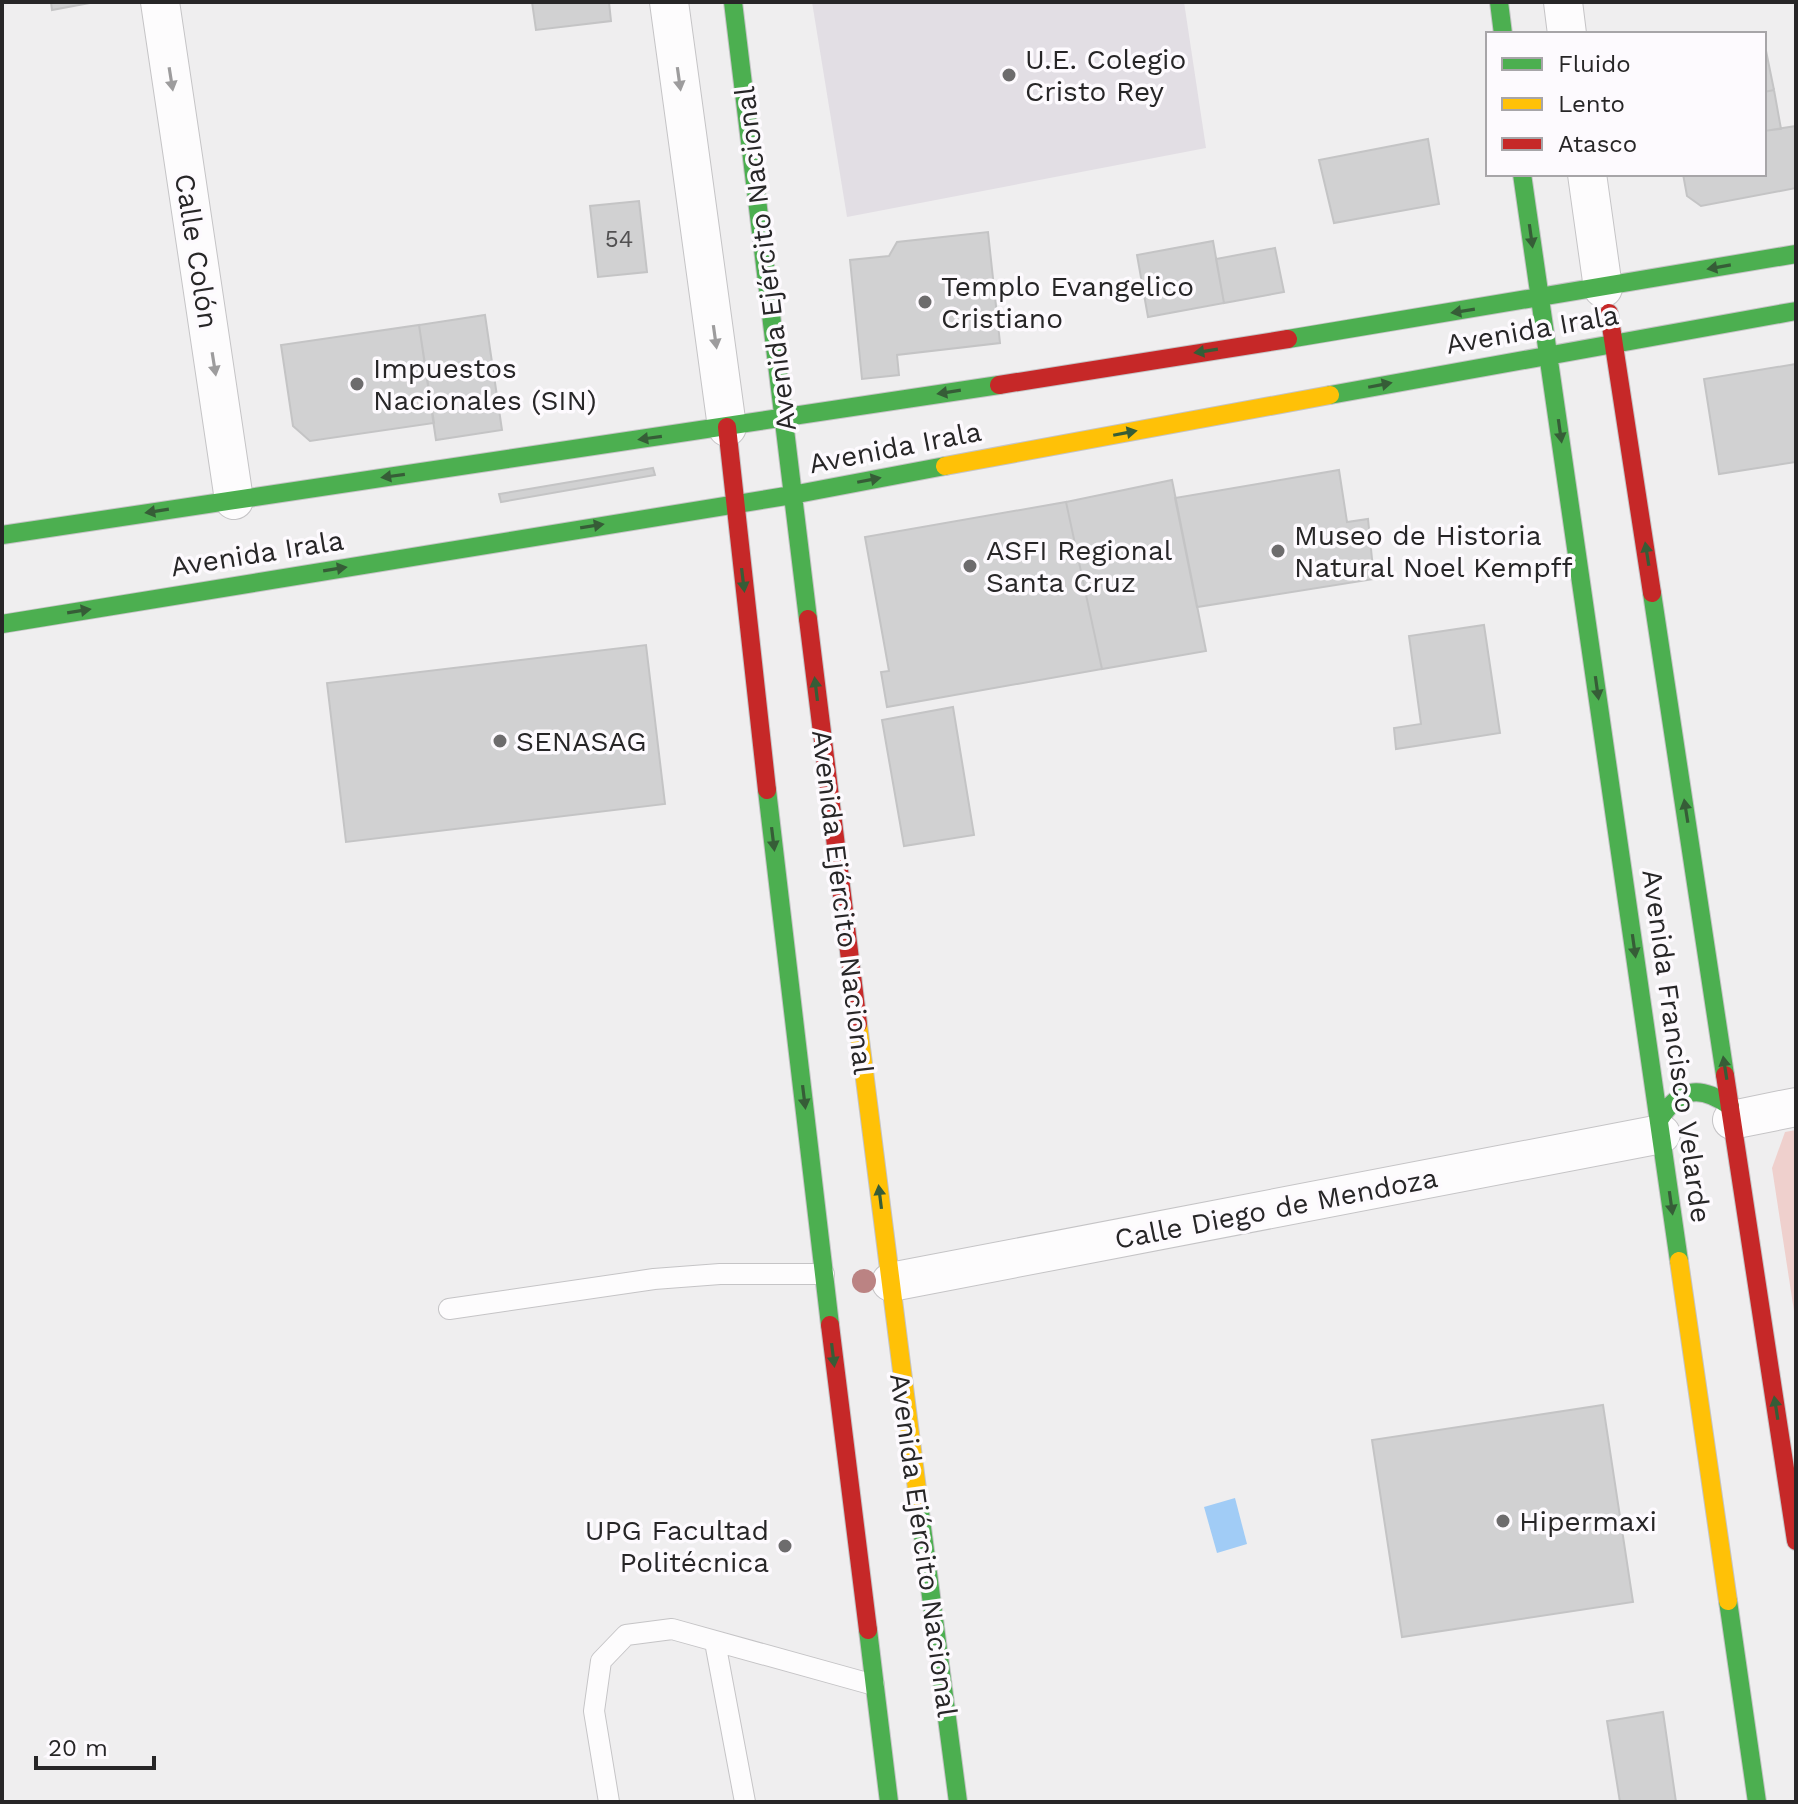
<svg xmlns="http://www.w3.org/2000/svg" width="1798" height="1804" font-family="'Work Sans',sans-serif">
<style>
.built{fill:#e2dee4}
.green{fill:#efd0cd}
.water{fill:#a1ccf6}
.building{fill:#d1d1d2;stroke:#c4c4c5;stroke-width:2}
.lines{fill:none;stroke-linecap:round;stroke-linejoin:round}
.lane-casing{stroke:#c5c4c6;stroke-width:22}
.street-casing{stroke:#c5c4c6;stroke-width:40}
.fast-casing{stroke:#c5c4c6;stroke-width:20}
.slow-casing{stroke:#c5c4c6;stroke-width:20}
.jam-casing{stroke:#c5c4c6;stroke-width:20}
.lane{stroke:#fdfcfd;stroke-width:20}
.street{stroke:#fdfcfd;stroke-width:38}
.fast{stroke:#4caf50;stroke-width:18}
.slow{stroke:#ffc107;stroke-width:18}
.jam{stroke:#c62828;stroke-width:18}
.tree{fill:#bb8383}
.oneway{fill:#9d9c9d}
.oneway2{fill:#365d37}
.poi-dot{fill:#6d6c6d;stroke:#fdfafe;stroke-width:3}
.labels{text-anchor:middle;stroke-width:7;stroke-linejoin:round;paint-order:stroke}
.number-label{font-size:24px;fill:#525152}
.poi-label{font-size:28px;fill:#272627;stroke:#fdfafe;text-anchor:start}
.street-label{font-size:28px;fill:#272627;stroke:#fdfafe}
</style>
<rect width="100%" height="100%" fill="#efeeef"/>
<path class="built" d="M812,2h372l22,146 -359,69z"/>
<path class="green" d="M1796,1130v194l-24,-156 13,-36z"/>
<path class="water" d="M1235,1498l12,46 -30,9 -13,-46z"/>
<path class="building" d="M51,2h44l-43,8z
M532,2h77l2,19 -75,9z
M1764,41l10,49 -10,2z
M1774,90l7,39 -17,2v-39z
M1796,126v62l-95,18 -14,-10 -4,-22h81v-43z
M1428,139l11,65 -105,19 -15,-63z
M639,201l8,71 -49,5 -8,-71z
M988,232l12,111 -103,12 2,20 -37,4 -12,-119 39,-4 8,-14z
M1213,241l11,62 -76,14 -11,-62z
M1275,248l9,44 -60,11 -8,-44z
M485,315l17,115 -66,10 -17,-115z
M419,325l15,98 -124,18 -17,-15 -12,-81z
M1796,364v98l-77,12 -15,-95z
M653,468l2,7 -154,27 -2,-8z
M1339,470l8,52 21,-3 6,60 -177,28 -22,-109z
M1172,480l34,171 -104,18 -36,-167z
M1066,502l36,167 -215,38 -6,-35 8,-1 -24,-134z
M1484,625l16,108 -104,16 -2,-21 27,-4 -12,-88z
M646,645l19,159 -319,38 -19,-159z
M953,707l21,128 -70,11 -22,-126z
M1603,1405l30,197 -231,35 -30,-197z
M1663,1712l13,90h-56l-13,-81z"/>
<g class="lines">
<defs>
<path id="lane" d="M449,1309l205,-30 66,-5h104
M715,1642l30,160
M609,1802l-15,-91 7,-50 25,-26 46,-6 202,56"/>
<path id="street" d="M160,2l74,498
M669,2l58,425
M1563,2l4,32
M1587,174l16,114
M1732,1120l64,-13
M891,1282l770,-148"/>
<path id="fast" d="M733,2l75,617
M1499,2l4,32
M1522,174l157,1087
M1288,339l508,-85
M1330,395l466,-84
M2,535l997,-150
M1652,593l73,482
M2,624l790,-129 153,-29
M767,790l63,535
M1659,1120c21,-32 40,-36 71,-14
M918,1497l40,305
M1728,1601l29,201
M868,1630l21,172"/>
<path id="slow" d="M945,466l385,-71
M858,1024l60,473
M1679,1261l49,340"/>
<path id="jam" d="M1609,313l43,280
M999,385l289,-46
M727,427l40,363
M808,619l50,405
M1725,1075l71,466
M830,1325l38,305"/>
</defs>
<use href="#lane" class="lane-casing"/>
<use href="#street" class="street-casing"/>
<use href="#fast" class="fast-casing"/>
<use href="#slow" class="slow-casing"/>
<use href="#jam" class="jam-casing"/>
<use href="#lane" class="lane"/>
<use href="#street" class="street"/>
<use href="#fast" class="fast"/>
<use href="#slow" class="slow"/>
<use href="#jam" class="jam"/>
</g>
<circle class="tree" cx="864" cy="1281" r="12"/>
<defs><path id="oneway-solid" d="M-6-.8H1V-3.2L6.5 0L1 3.2V.8H-6Z" transform="scale(2)"/></defs>
<g class="oneway">
<use href="#oneway-solid" transform="translate(171 79) rotate(81)"/>
<use href="#oneway-solid" transform="translate(679 79) rotate(82)"/>
<use href="#oneway-solid" transform="translate(715 337) rotate(82)"/>
<use href="#oneway-solid" transform="translate(214 364) rotate(81)"/>
</g>
<g class="oneway2">
<use href="#oneway-solid" transform="translate(1531 236) rotate(82)"/>
<use href="#oneway-solid" transform="translate(1719 267) rotate(170)"/>
<use href="#oneway-solid" transform="translate(1463 311) rotate(171)"/>
<use href="#oneway-solid" transform="translate(1206 351) rotate(171)"/>
<use href="#oneway-solid" transform="translate(1380 385) rotate(-11)"/>
<use href="#oneway-solid" transform="translate(949 392) rotate(171)"/>
<use href="#oneway-solid" transform="translate(1560 431) rotate(82)"/>
<use href="#oneway-solid" transform="translate(1125 433) rotate(-11)"/>
<use href="#oneway-solid" transform="translate(650 438) rotate(172)"/>
<use href="#oneway-solid" transform="translate(393 476) rotate(172)"/>
<use href="#oneway-solid" transform="translate(869 480) rotate(-11)"/>
<use href="#oneway-solid" transform="translate(157 511) rotate(171)"/>
<use href="#oneway-solid" transform="translate(592 526) rotate(-9)"/>
<use href="#oneway-solid" transform="translate(1647 554) rotate(-99)"/>
<use href="#oneway-solid" transform="translate(335 569) rotate(-9)"/>
<use href="#oneway-solid" transform="translate(743 580) rotate(83)"/>
<use href="#oneway-solid" transform="translate(79 611) rotate(-9)"/>
<use href="#oneway-solid" transform="translate(1597 688) rotate(82)"/>
<use href="#oneway-solid" transform="translate(816 689) rotate(-97)"/>
<use href="#oneway-solid" transform="translate(1686 811) rotate(-99)"/>
<use href="#oneway-solid" transform="translate(773 839) rotate(83)"/>
<use href="#oneway-solid" transform="translate(1634 946) rotate(82)"/>
<use href="#oneway-solid" transform="translate(1725 1068) rotate(-99)"/>
<use href="#oneway-solid" transform="translate(804 1097) rotate(83)"/>
<use href="#oneway-solid" transform="translate(880 1197) rotate(-97)"/>
<use href="#oneway-solid" transform="translate(1671 1203) rotate(82)"/>
<use href="#oneway-solid" transform="translate(833 1355) rotate(83)"/>
<use href="#oneway-solid" transform="translate(1776 1408) rotate(-99)"/>
</g>
<g class="poi-dot">
<circle cx="1009" cy="75" r="8"/>
<circle cx="925" cy="302" r="8"/>
<circle cx="357" cy="384" r="8"/>
<circle cx="1278" cy="551" r="8"/>
<circle cx="970" cy="566" r="8"/>
<circle cx="500" cy="741" r="8"/>
<circle cx="1503" cy="1521" r="8"/>
<circle cx="785" cy="1546" r="8"/>
</g>
<g class="labels">
<g class="number-label">
<text x="619" y="247">54</text>
</g>
<g class="poi-label">
<text x="1025" y="69">U.E. Colegio<tspan x="1025" dy="32">Cristo Rey</tspan></text>
<text x="941" y="296">Templo Evangelico<tspan x="941" dy="32">Cristiano</tspan></text>
<text x="373" y="378">Impuestos<tspan x="373" dy="32">Nacionales (SIN)</tspan></text>
<text x="1294" y="545">Museo de Historia<tspan x="1294" dy="32">Natural Noel Kempff</tspan></text>
<text x="986" y="560">ASFI Regional<tspan x="986" dy="32">Santa Cruz</tspan></text>
<text x="516" y="751">SENASAG</text>
<text x="1519" y="1531">Hipermaxi</text>
<text x="769" y="1540" text-anchor="end">UPG Facultad<tspan x="769" dy="32">Politécnica</tspan></text>
</g>
<g class="street-label">
<text transform="translate(197 251) rotate(81)" y="10">Calle Colón</text>
<text transform="translate(765 259) rotate(-97)" y="10">Avenida Ejército Nacional</text>
<text transform="translate(1532 329) rotate(-10)" y="10">Avenida Irala</text>
<text transform="translate(895 447) rotate(-11)" y="10">Avenida Irala</text>
<text transform="translate(257 553) rotate(-9)" y="10">Avenida Irala</text>
<text transform="translate(843 902) rotate(83)" y="10">Avenida Ejército Nacional</text>
<text transform="translate(1677 1046) rotate(82)" y="10">Avenida Francisco Velarde</text>
<text transform="translate(1276 1208) rotate(-11)" y="10">Calle Diego de Mendoza</text>
<text transform="translate(924 1545) rotate(82)" y="10">Avenida Ejército Nacional</text>
</g>
</g>
<rect width="1798" height="1804" fill="none" stroke="#272627" stroke-width="8"/>
<rect x="1486" y="32" width="280" height="144" fill="#fdfafe" stroke="#a7a5a8" stroke-width="2"/>
<rect x="1502" y="58" width="40" height="12" fill="#4caf50" stroke="#a7a5a8" stroke-width="2"/>
<text x="1558" y="72" font-size="24" fill="#272627">Fluido</text>
<rect x="1502" y="98" width="40" height="12" fill="#ffc107" stroke="#a7a5a8" stroke-width="2"/>
<text x="1558" y="112" font-size="24" fill="#272627">Lento</text>
<rect x="1502" y="138" width="40" height="12" fill="#c62828" stroke="#a7a5a8" stroke-width="2"/>
<text x="1558" y="152" font-size="24" fill="#272627">Atasco</text>
<path d="M36 1756v12h118v-12" fill="none" stroke="#272627" stroke-width="4"/>
<text x="48" y="1756" font-size="24" fill="#272627" stroke="#fdfafe" stroke-width="6" paint-order="stroke">20 m</text>
</svg>
